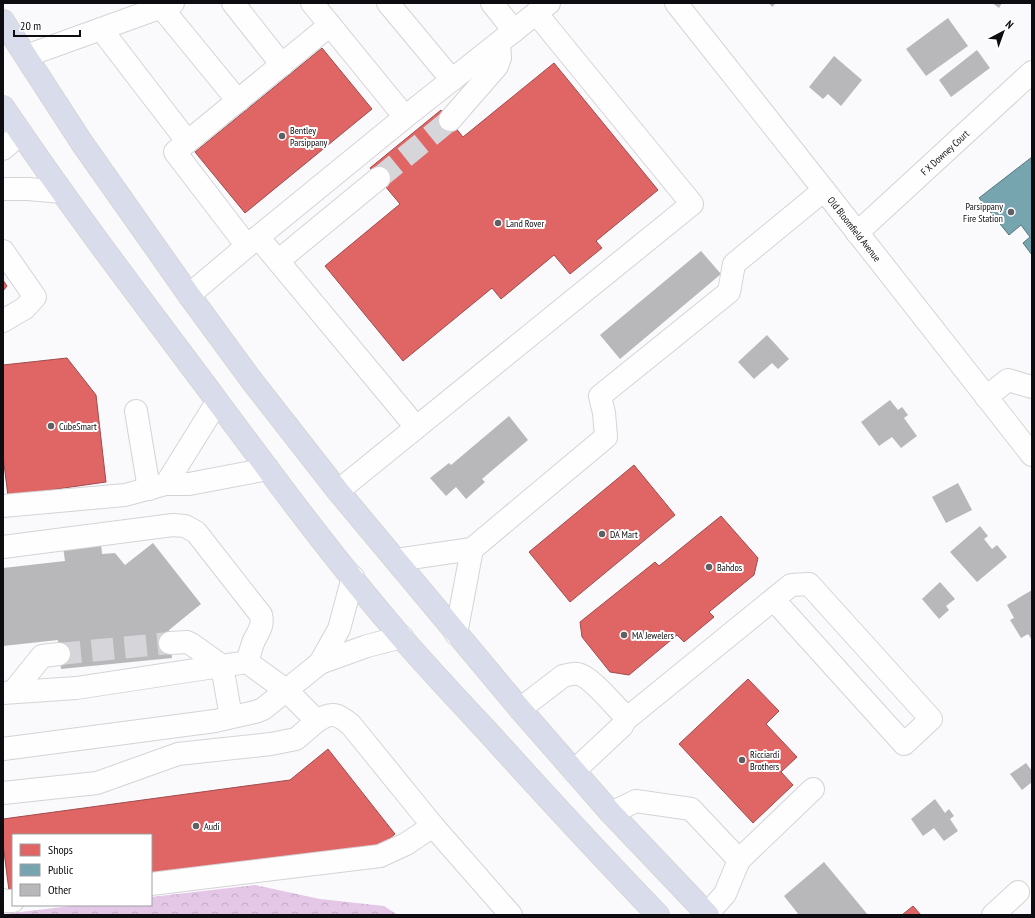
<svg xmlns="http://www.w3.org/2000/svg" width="1035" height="918" font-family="'PT Sans Narrow',sans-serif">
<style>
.forest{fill:url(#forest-crowns)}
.shops{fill:#e06666;stroke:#a04b4c}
.public{fill:#76a5af;stroke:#567780}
.building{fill:#b8b7ba}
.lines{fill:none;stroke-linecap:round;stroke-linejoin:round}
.minor-tunnel{stroke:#d6d6da;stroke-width:22;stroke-dasharray:22 11;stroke-linecap:butt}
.minor-casing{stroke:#d4d4d7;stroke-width:24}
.highway-casing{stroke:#d6d6d8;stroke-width:24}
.minor{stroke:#fefeff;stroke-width:22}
.highway{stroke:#d9dcea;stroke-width:22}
.poi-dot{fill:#5f5f64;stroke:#fff;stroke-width:1.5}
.labels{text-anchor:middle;stroke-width:4;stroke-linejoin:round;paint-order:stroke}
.poi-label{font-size:10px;fill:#0c0c11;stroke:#fff;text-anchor:start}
.street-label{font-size:10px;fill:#0c0c11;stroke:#fff}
</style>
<defs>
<pattern id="forest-crowns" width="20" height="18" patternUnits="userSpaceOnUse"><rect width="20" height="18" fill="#e4c7e7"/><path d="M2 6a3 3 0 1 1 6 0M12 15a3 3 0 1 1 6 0" fill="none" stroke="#c2aac5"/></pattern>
</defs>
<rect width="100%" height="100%" fill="#fafafd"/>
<path class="forest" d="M255,885l65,14 64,7 14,9h-395v-1l77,-9h71v-8z"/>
<path class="shops" d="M322,48l50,61 -127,104 -50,-61z
M554,63l104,127 -62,51 6,7 -32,26 -16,-19 -53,44 -9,-11 -89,73 -78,-95 75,-62 -30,-36 71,-58 22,27z
M3,280l4,6 -4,5z
M67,358l29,37 10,87 -98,14 -5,-40v-91z
M634,465l41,50 -105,87 -41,-50z
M721,516l37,42 -4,17 -45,37 5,5 -30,25 -7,-7 -48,40 -19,-3 -28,-35 -2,-15 75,-60 4,4z
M748,679l31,32 -13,13 31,33 -16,15 12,13 -40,38 -74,-79z
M328,749l67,85 -17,14 -227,27v-40h-138v56h-4l-6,-47v-25l287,-39z
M913,906l8,9h-19z"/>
<path class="public" d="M1032,157v98l-9,-12 7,-6 -9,-12 -12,10 -30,-37z"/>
<path class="building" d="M769,3h7l-4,4z
M992,3h10l-3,5z
M948,18l20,28 -42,30 -20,-27z
M977,50l13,18 -39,29 -12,-17z
M834,56l28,24 -21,26 -13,-12 -5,5 -14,-12z
M701,251l20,23 -101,85 -20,-24z
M767,335l22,24 -11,10 -6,-6 -18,16 -16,-17z
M890,400l8,10 4,-3 6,8 -4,3 13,18 -16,12 -9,-11 -13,9 -18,-24z
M509,416l19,24 -46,39 3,3 -19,17 -10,-12 -10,9 -16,-18 19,-15 2,2z
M958,483l14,27 -26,13 -14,-26z
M980,526l8,10 -4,3 8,10 5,-4 10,12 -30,25 -27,-30z
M101,543l1,11 13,-1 10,12 28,-22 48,61 -32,26 3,28 -111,11 -3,-29 -55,6v-78l62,-7 -2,-14z
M940,582l15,17 -9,7 3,4 -10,9 -17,-20z
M1032,590v50l-4,-6 -7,4 -11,-18 4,-2 -7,-13z
M1026,763l6,8v11l-10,8 -12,-16z
M935,799l10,14 4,-4 5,7 -4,3 8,12 -14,10 -10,-13 -11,8 -12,-17z
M824,862l44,53h-69l-15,-19z"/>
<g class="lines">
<path class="minor-tunnel" d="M379,178l71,-58
M59,654l111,-11"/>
<defs>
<g id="minor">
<path d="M233,3l49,62"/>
<path d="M312,3l93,114"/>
<path d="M388,3l64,77"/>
<path d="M492,3l22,28"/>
<path id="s1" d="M676,3l148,187 208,265"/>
<path d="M161,7l77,94"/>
<path d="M101,29l86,112"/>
<path d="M26,56l147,-53"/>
<path d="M450,120l47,-54 3,-8 -1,-15"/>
<path d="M3,149l18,-16"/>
<path d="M3,189h25l34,3"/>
<path id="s2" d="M857,233l175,-161"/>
<path d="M258,237l158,190"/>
<path d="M247,246l-72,-94 155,-127"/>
<path d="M3,251l32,46 -10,11 -22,13"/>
<path d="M278,261l101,-83"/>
<path d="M189,295l58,-49 158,-129 144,-114"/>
<path d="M986,397l22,-17 24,7"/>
<path d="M217,402l-51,82h23l79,-15"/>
<path d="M136,411l13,78"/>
<path d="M338,491l354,-287 -156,-191"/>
<path d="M3,506l122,-11 41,-11"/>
<path d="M3,547l170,-22 12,1 11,6 65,83c3,12 -4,18 -8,28 -2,6 -4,13 -6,19"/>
<path d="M396,560l76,-11 134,-112 -2,-24 -4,-17 129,-104 5,-28 90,-74"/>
<path d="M456,634l16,-85"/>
<path d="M170,643l17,-1 4,2 31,22 9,51"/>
<path d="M320,663l19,-34 14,-52"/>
<path d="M13,692l29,-36 17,-2"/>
<path d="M3,693l73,-5 171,-26 40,29 30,30c15,-10 21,-7 34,4l82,101 78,89"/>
<path d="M520,709l43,-33c5,-1 10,-3 15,-2 12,2 35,30 44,39l3,7 -3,6 -48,45"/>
<path d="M625,720l166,-135 18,-1 122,135 -27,25 -130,-144"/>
<path d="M3,749l212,-28 40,-9 8,-3 57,-46 47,-17 35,-9"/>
<path d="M3,793l94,-10 81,-29 93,-10 25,-5 21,-18"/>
<path d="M611,813l25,-12 55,8 48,51 -14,34 -18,20"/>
<path d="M739,860l74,-71"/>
<path d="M151,884l229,-28 26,-12 27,-18"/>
<path d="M3,900l2,1h8"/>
<path d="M993,915l25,-23"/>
</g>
<path id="highway" d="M3,21l79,122 107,152 63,86 86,110 182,218 91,104 97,102
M3,107c64,95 134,187 203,279 63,85 127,172 196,252 28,32 56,62 85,93 56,62 113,124 171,184"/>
</defs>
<use href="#minor" class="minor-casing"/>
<use href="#highway" class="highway-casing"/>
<use href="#minor" class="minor"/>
<use href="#highway" class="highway"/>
</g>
<g class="poi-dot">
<circle cx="282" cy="136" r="4"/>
<circle cx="1011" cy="212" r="4"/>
<circle cx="498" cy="223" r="4"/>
<circle cx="51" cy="426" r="4"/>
<circle cx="602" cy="534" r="4"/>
<circle cx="709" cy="567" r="4"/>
<circle cx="624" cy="635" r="4"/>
<circle cx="742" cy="760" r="4"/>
<circle cx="196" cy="826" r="4"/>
</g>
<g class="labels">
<g class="poi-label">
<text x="290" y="134">Bentley<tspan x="290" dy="12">Parsippany</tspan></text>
<text x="1003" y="210" text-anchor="end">Parsippany<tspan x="1003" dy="12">Fire Station</tspan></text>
<text x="506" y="227">Land Rover</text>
<text x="59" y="430">CubeSmart</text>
<text x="610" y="538">DA Mart</text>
<text x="717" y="571">Bahdos</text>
<text x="632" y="639">MA Jewelers</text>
<text x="750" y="758">Ricciardi<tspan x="750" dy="12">Brothers</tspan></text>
<text x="204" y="830">Audi</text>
</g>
<g class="street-label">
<text dy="4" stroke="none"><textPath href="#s2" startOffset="119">F X Downey Court</textPath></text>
<text dy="4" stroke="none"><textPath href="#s1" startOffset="288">Old Bloomfield Avenue</textPath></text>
</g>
</g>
<rect width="1035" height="918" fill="none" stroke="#0c0c11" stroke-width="8"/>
<rect x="12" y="834" width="140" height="72" fill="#ffffff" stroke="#9e9ea0"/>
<rect x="20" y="844" width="20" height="12" fill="#e06666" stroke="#9e9ea0"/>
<text x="48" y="854" font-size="12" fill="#0c0c11">Shops</text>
<rect x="20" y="864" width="20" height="12" fill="#76a5af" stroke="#9e9ea0"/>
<text x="48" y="874" font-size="12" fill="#0c0c11">Public</text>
<rect x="20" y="884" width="20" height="12" fill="#b8b7ba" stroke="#9e9ea0"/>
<text x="48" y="894" font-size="12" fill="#0c0c11">Other</text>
<g transform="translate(1003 32) rotate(41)" stroke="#ffffff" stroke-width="3" paint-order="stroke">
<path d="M0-3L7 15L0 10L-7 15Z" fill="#0c0c11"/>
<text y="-6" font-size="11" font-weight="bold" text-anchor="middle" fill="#0c0c11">N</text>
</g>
<path d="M14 30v6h66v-6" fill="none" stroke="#0c0c11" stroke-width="2"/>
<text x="20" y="30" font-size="12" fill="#0c0c11" stroke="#ffffff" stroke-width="3" paint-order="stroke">20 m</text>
</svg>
